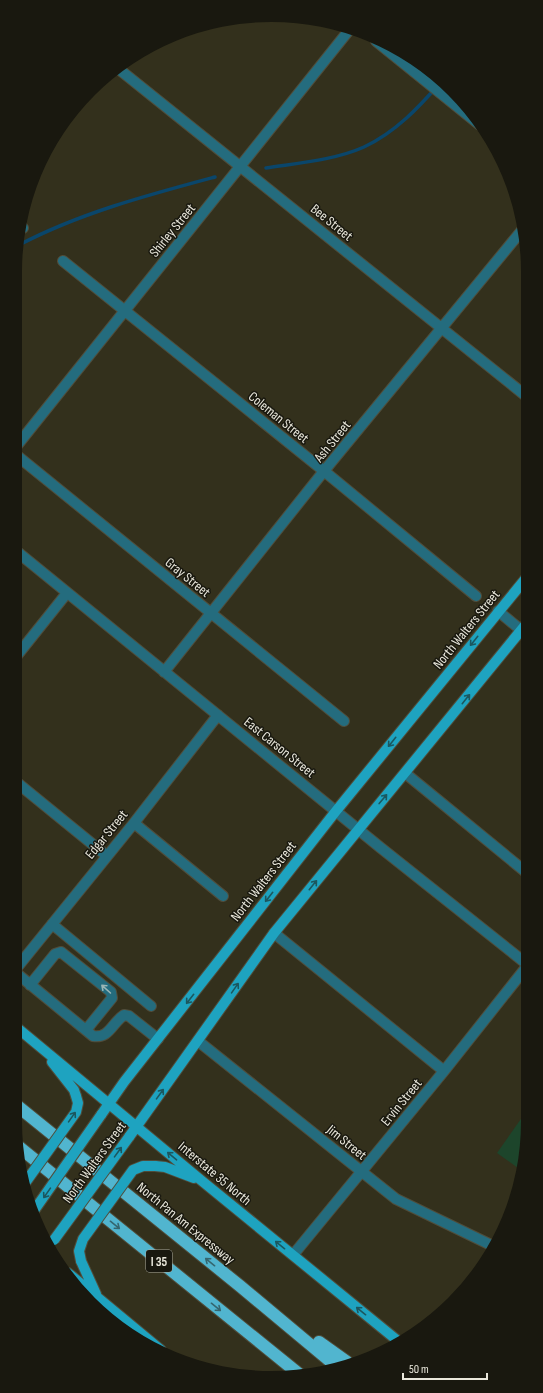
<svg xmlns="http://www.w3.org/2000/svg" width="543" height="1393" font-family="'Sofia Sans Condensed',sans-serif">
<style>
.green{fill:#1d452b}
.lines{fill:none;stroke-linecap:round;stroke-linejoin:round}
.stream{stroke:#0a466b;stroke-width:3.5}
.minor-casing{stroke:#504d3b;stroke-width:12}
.major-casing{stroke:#504d3b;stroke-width:12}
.highway-casing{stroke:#504d3b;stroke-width:14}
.minor{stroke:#246c7e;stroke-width:10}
.major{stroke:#1ea3c0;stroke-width:10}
.highway{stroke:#51b5cf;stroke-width:12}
.major-bridge-casing{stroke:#504d3b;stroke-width:12;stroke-linecap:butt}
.major-bridge{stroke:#1ea3c0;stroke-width:10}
.oneway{stroke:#1b575f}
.oneway2{stroke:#9ab6b6}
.oneway3{stroke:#35666f}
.labels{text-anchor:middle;stroke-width:3;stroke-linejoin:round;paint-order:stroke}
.shield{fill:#19180f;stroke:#aba99e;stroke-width:1}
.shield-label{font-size:13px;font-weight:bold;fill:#e9e7db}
.street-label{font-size:14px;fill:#e9e7db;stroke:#19180f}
</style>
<rect width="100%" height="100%" fill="#33301c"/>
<path class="green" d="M523,1116l5,4v2l-5,40 -5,6 -21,-15z"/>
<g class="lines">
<path class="stream" d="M266,168c32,-5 69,-8 98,-21 32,-15 55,-40 77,-65
M19,245c61,-32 129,-50 196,-68"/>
<defs>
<path id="minor" d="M376,41l104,84
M120,70l406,326
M21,226l2,2
M63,261l261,210 152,125
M15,448l335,-419
M15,454l329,267
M15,550l366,298 147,117
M498,611l29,24
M15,658l52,-65
M164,672l160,-201 199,-242
M405,773l122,100
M15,781l92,75
M134,823l89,73
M52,924l99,82
M274,933l170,138
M15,970l119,-147 84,-108
M15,972l78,64c16,3 19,-13 31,-21l5,1 29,23
M30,985l25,-31 6,-2 50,40 1,6 -26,32
M198,1041l198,158 95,46
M293,1255l151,-184 84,-106"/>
<path id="major" d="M15,1026l187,155 196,160
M52,1062l22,28 2,6
M101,1115l23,-33 212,-271 191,-234
M129,1137l145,-204 253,-310
M155,1166l10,1 29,11
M81,1261l15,33
M68,1273l93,77"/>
<path id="highway" d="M15,1104l225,182 97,81
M19,1147l280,227
M319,1342l28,20"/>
</defs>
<use href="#minor" class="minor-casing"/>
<use href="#major" class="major-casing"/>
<use href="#highway" class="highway-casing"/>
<use href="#minor" class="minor"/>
<use href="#major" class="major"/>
<use href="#highway" class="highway"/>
<defs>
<path id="major-bridge" d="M25,1183l51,-71 2,-9 -2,-7
M33,1212l68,-97
M54,1240l75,-103
M81,1261l-2,-10 4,-12 50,-69 10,-4h12"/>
</defs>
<use href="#major-bridge" class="major-bridge-casing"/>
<use href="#major-bridge" class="major-bridge"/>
</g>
<defs><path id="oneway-shaft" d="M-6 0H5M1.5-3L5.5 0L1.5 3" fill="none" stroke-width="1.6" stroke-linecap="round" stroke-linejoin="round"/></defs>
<g class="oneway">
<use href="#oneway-shaft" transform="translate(474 641) rotate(129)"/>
<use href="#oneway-shaft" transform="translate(466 699) rotate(-51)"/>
<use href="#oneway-shaft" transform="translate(392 742) rotate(129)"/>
<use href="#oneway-shaft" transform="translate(383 799) rotate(-50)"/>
<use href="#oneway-shaft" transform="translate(313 885) rotate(-51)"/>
<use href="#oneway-shaft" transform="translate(269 897) rotate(128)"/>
<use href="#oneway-shaft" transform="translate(235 988) rotate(-55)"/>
<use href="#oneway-shaft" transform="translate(190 999) rotate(128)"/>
<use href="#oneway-shaft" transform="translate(160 1094) rotate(-54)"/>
<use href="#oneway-shaft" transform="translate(72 1117) rotate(-55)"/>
<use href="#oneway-shaft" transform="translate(118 1152) rotate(-54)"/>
<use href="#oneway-shaft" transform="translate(172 1156) rotate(-140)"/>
<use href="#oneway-shaft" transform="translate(47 1193) rotate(125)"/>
<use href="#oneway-shaft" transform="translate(280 1245) rotate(-141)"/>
<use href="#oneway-shaft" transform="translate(361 1311) rotate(-141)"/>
</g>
<use class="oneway2" href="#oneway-shaft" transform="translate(106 989) rotate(-138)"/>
<g class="oneway3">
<use href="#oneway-shaft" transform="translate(115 1225) rotate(39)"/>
<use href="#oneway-shaft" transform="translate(210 1262) rotate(-141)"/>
<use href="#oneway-shaft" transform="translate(216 1307) rotate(39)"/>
</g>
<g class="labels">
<rect class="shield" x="146" y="1250" width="26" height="22" rx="3"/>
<g class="shield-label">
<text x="159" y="1266">I 35</text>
</g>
<g class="street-label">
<text transform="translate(332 222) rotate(39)" y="5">Bee Street</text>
<text transform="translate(172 230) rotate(-51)" y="5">Shirley Street</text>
<text transform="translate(279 417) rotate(39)" y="5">Coleman Street</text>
<text transform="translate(332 441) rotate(-51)" y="5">Ash Street</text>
<text transform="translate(188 577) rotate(39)" y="5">Gray Street</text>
<text transform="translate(466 629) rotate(-51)" y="5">North Walters Street</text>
<text transform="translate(280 747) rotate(39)" y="5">East Carson Street</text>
<text transform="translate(106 834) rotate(-51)" y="5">Edgar Street</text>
<text transform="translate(263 881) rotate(-52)" y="5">North Walters Street</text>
<text transform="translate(401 1102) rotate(-51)" y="5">Ervin Street</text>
<text transform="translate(347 1142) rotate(39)" y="5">Jim Street</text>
<text transform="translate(94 1162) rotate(-54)" y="5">North Walters Street</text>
<text transform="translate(215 1173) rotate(40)" y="5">Interstate 35 North</text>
<text transform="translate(186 1223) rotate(39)" y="5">North Pan Am Expressway</text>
</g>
</g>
<path d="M0 0H543V1393H0ZM271 22H272A249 249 0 0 1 521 271V1122A249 249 0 0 1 272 1371H271A249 249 0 0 1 22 1122V271A249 249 0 0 1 271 22Z" fill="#19180f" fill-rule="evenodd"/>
<path d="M403 1373v6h84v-6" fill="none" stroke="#e9e7db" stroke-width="2"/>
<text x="409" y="1373" font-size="12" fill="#e9e7db" stroke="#19180f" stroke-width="3" paint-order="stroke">50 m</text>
</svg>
